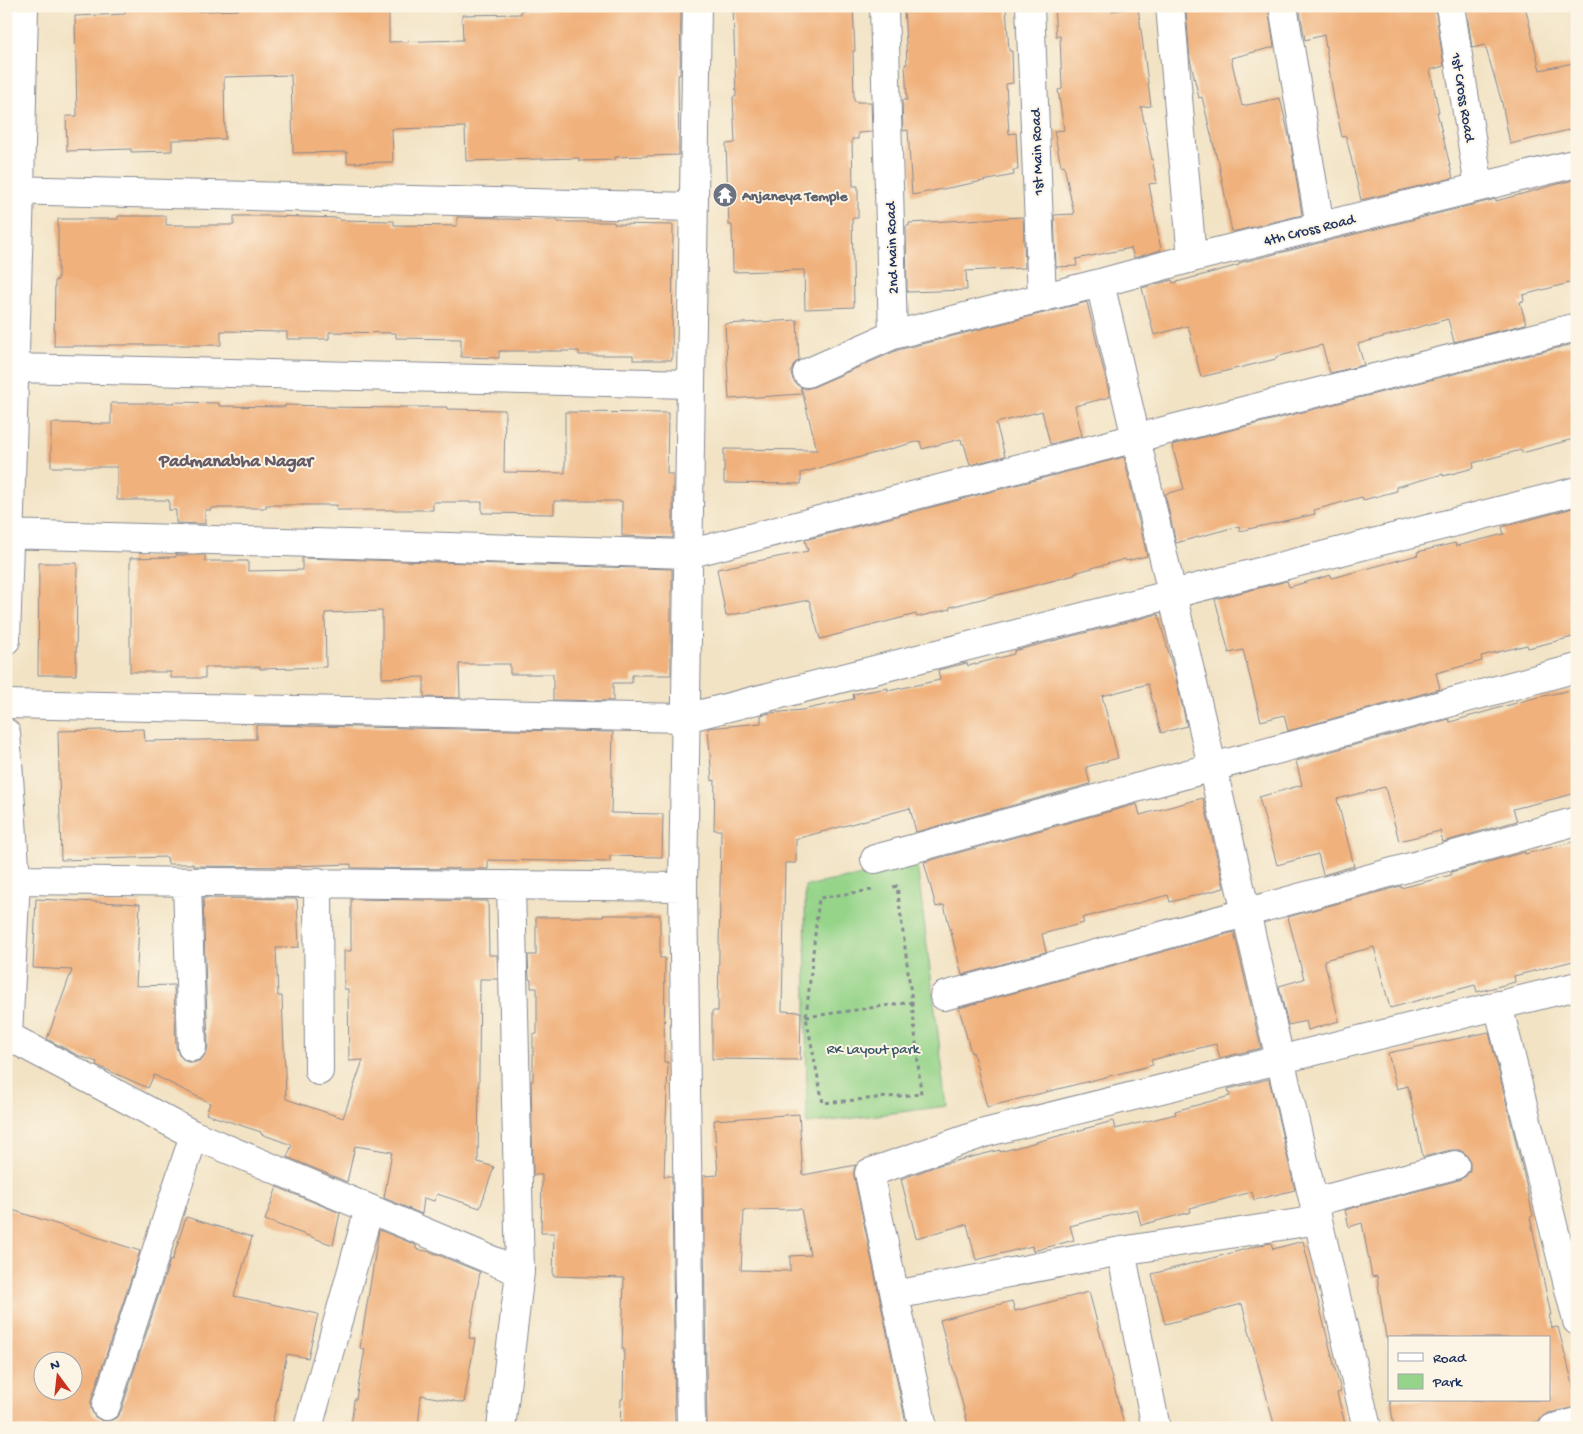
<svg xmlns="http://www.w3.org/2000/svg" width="1583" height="1434" font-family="'Gochi Hand',sans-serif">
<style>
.green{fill:#96d48a;stroke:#588274}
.building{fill:#f0b17c;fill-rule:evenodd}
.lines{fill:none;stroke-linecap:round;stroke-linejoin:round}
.street-casing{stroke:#868992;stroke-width:30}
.path{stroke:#868992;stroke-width:3;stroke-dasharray:4 4;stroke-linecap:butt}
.street{stroke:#fff;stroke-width:28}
.labels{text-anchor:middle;stroke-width:4;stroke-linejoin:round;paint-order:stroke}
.street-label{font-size:15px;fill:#1b2f5e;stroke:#fcf5e5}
.worship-label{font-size:15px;font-weight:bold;fill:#5b616d;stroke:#fcf5e5;text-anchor:start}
.park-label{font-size:15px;fill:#3a5869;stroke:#fcf5e5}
.quarter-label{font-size:18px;font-weight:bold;fill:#665c68;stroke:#fcf5e5}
</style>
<rect width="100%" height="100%" fill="#fcf5e5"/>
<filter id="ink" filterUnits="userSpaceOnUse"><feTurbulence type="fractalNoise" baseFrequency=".02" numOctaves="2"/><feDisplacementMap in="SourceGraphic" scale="10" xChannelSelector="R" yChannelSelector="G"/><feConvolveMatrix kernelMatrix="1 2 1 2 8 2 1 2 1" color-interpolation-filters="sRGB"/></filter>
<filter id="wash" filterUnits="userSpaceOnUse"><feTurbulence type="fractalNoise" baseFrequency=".0096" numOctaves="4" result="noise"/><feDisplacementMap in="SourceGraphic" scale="20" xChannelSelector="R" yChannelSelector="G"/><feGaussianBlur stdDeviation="1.12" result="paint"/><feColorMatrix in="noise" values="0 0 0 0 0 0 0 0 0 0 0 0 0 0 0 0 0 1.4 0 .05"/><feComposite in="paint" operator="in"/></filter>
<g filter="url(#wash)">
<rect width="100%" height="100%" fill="#f2e3c5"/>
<path class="green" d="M917,865l30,241 -140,18 -2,-238z"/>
<g id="blocks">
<path class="building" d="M125,6h50v6l63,-2v-4h44v4l107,-2v34l74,-2 -1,-25 59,-1v-4l160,-4 -1,69h-2l1,80 -64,2v3l-36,1v-3l-113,3 -1,-34 -73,2 1,33 -46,1v-11l-54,1 -2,-78 -67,2 1,62 -53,1v11l-41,1v-3l-64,2 -1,-35h11l-2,-100 50,-2z
M733,6h120l2,45h-2l1,50h3v1h14l1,30 -14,1v6h-6l1,47h5v32h-6l2,89 -49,2 -1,-39 -71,2 -1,-47h-3l-3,-81 9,-1 -2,-46h3z
M904,6h102l3,45h3l1,32 -7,1 3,50 7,-1 2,37h-5l1,5 -102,20 -4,-65 -5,1 -1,-31h5l-2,-36h2z
M1054,6h57v5l27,-4 13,99 -10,1 16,76 -8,1 12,66 -27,8 -3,-10 -55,11 1,7 -21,1 -2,-52 20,-1 -10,-49 -3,1 -7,-35 10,-1 -6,-40 4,-1 -2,-53h-4z
M1212,6h56l6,41 -43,11 11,48 38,-8 11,47 11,70 -70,17 -14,-73h-1l-15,-62 -3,1 -9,-39 -4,-47z
M1299,6h136l9,60 -14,4 9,42h-2l16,66 -92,22 -15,-64 -4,1 -8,-37 -10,-65 -19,5z
M1466,6h59l15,64 37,-8v66l-67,16 -8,-41 -17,-58 -13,3z
M1577,179v102l-54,14 1,6 -4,1 6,22 -72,18 -6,-23 -90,25 6,21 -34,8 -8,-28 -46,12v2l-75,18 -13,-51 -34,9 -12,-47 30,-8 1,3 66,-18v-2l257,-64v2z
M118,216h48v9h68v-9h37l68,2v2l55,1v4l63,1v-9l42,1v1l59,1v2h56v2l59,1 -1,135h-39v-5h-54v-4h-80v7l-38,-1v-18l-65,-1v-5l-67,-1v7h-42v-7l-66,-1v14h-113v1h-54l1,-66h3v-61h60z
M1023,217l2,51 -59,3 1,19 -60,2 -1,-66h3v-3z
M1087,302l23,95 -35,9 7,30 -32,8 -8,-33 -46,12 9,33 -35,9 -6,-21h-2l-1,-5 -39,10 -2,-8 -119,32v11l-77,-1v-34l93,1 -16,-63 5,2 7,-2 85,-37z
M797,320l2,40 -5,4 -3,8 2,8 4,5 4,2v7l-72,5 -4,-75z
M1577,343v95l-55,15 -1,-3 -48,13 1,5 -31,8v-2l-47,13 1,4 -34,9 -1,-3 -48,13 1,4 -75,17 -1,-5 -63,17 -11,-49 19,-5 -12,-44z
M174,402l45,1v3l66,1v-2l41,1v1l73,1v-1h48v2l58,1 -1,62 61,1v-61l103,1 -1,61h6v64l-51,-2v-35h-68v13l-72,-1v-11h-49v8h-97l1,-5h-71v3h-55v2h-6v14l-29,-1v-13h-7v-10h-52v-33h-66v-44l60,1v-21h63z
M1124,457l23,99 -21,5 -1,-2 -51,14 1,2 -125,32v2l-33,8 -1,-3 -96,25 -11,-39 -83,16 -9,-47 91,-18 -3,-11z
M1577,507v129l-49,12 -1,-3 -46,11 1,5 -46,12 4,16 -152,42 -4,-16 -23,6 -18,-71 -14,3 -14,-54 72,-18 2,6 42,-12 1,3 86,-23 -1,-3 38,-9 1,3 48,-12 -2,-7z
M176,555h29v6h43v10l54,-1v-12l370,11v22h-1v84h-39v8h-19v18l-60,-1v-26h-43v-10h-51l1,34 -36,-1v-20l-42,1v-67l-57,2 1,54 -66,2v-2h-55v11h-34v-6h-41v-114l46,-1z
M39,563h38l-1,112h-38z
M1158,614l18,65 11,47 -26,7 -13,-49 -46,12 16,62 -32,9 4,17 -174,48 -6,-24 -114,31v24h-11l-3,148 19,1 -1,48 -88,-1v-48h6l3,-181h-7l1,-50 -3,1 -4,-53 53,-5v-8l10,-2 31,-3 52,-11 -1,-5 35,-6v3l52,-11 -2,-10 29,-7 1,3 46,-12v-3z
M1571,690l6,24v79l-64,16 4,12 -74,21 -3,-11 -41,10 -14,-54 -48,12 17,67 -31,9 -5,-21 -41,11 -18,-68 43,-12 -6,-24 153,-42 1,3 80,-23z
M256,725l357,7 -2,81 52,1 -1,43 -52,-1v6l-122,-2v9l-137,-1v-4l-56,2v1l-102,-1v-2h-25l-1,-7 -106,3 -3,-129 86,-2 1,12 111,-2z
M1203,798l21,90 -54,14 -2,-7 -86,23 2,5 -42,11 4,18 -84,23 -18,-70 -8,2 -12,-45 213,-58 3,11z
M1577,841v119l-63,16 1,6 -38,10 -2,-7 -85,23 -16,-61 -50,13 15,61 -31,9 -2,-9 -18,4 -9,-39 25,-7 -16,-62 113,-31v2l50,-13v-3l74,-20v2z
M203,898l94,1 2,48 -23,1 2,48h4l4,103 57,19 20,-58 -14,1 -1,-72h-4v-38h7v-52l137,2 1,54h8l1,24h-18l-2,183 16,5 -14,41 -43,-14 -3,7 -10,-3 -2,16 -38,-16 8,-46 -37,-6 -8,36 -60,-25 5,-12 -31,-11v-2l-55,-18 4,-11 -56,-28 -6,13 -52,-23 1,-3 -20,-7 -30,-16 25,-69 -39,-2 3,-69 104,5 -4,82 38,-1 2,62 3,8 6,6 8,2 8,-3 5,-6 2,-7z
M603,915h57v43h5l-1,104h4l-4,114h8l3,252h-55l1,-29h2l1,-50h-2l2,-71 -71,-2 1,-43h-13l1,-58h-9l-2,-94h2v-47h4v-46h-6v-8l-2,-1 -1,-24h8v-38h67z
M1234,932l27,116 -41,10 -4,-14 -65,16 2,5 -166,42 -14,-55 -2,1 -12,-45z
M1489,1032l35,143 9,41 -3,1 21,98h-2l3,13 6,-1 19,73v7l-28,6 -6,3 -4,5 -31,7h-114l-4,-28h159v-62h-163l-9,-62 -5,1 -10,-54 -13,4 -4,-17 114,-30 7,-4 4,-6v-8l-4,-8 -6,-4h-9l-28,7 -15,-71 -11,3 -9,-36z
M1269,1079l26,111 -41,10 -2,-8 -62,16 1,4 -50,13 -4,-16 -67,17 4,14 -41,11 -1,-5 -56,14 -9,-36 -51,14 -15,-59 38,-14 61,-15v2l113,-31 2,8 61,-15 -1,-3 55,-15 -2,-7z
M799,1114l4,61 53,-10 -2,4v7l53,252h-200l-4,-252 15,-1 -4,-55zM801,1209l9,46 -20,1v15l-49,-1 3,-60z
M277,1187l63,26 -7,32 -68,-25z
M6,1208l134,43 -49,150v8l3,7 8,5h8l6,-3 5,-7 49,-151 2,1 14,-44 66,20 -18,59 84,18 -10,44 -21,-4 -16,74h-265zM42,1362h30v30h-30z
M379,1230l37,15v4l15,3 49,20 -11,66 6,1 -11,64 -43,-8 -3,33h-67l3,-29h2l9,-50 -5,-1z
M1303,1241l38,151 -4,1 9,35h-71l-33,-124 -77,20 -13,-50 113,-30 6,-1 2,6z
M1089,1292l36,136h-156l-29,-108 72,-19 3,10z"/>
</g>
</g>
<g filter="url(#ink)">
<use href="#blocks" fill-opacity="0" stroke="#868992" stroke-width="1"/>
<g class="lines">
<defs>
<path id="street" d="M884,6l9,329 207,-52 92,-25 385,-95
M1030,6l12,292
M1170,6l22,252
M1283,6l37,220
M1450,6l29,181
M6,190l687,17
M1100,283l180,776 87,369
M15,368l676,16
M807,373l86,-38
M6,534l682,20 448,-116 441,-111
M6,640l14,-450 4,-184
M6,704l680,14 891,-227
M6,733l10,147 -8,155 -2,7
M875,859l702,-191
M16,880l667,7
M187,882l5,165
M318,882l1,189
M944,996l633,-175
M1498,1005l79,316
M6,1035l188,100 326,137
M1314,1202l141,-37
M1121,1251l35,177
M895,1295l226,-44 197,-31
M106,1406l88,-271
M308,1428l61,-219
M501,1428l19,-156 -9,-387
M691,1428l-8,-541 14,-881
M923,1428l-54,-255 115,-40 593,-147
M1553,1428l24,-6"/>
</defs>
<use href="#street" class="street-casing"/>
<path class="path" d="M872,890l-53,8 -13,119 17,86 98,-9 -9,-92 3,-1
M806,1017l106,-15 -15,-116 -4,1"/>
<use href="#street" class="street"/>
</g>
</g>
<defs>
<symbol id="temple-disc" viewBox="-11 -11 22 22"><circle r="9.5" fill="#6b7280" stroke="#fcf5e5"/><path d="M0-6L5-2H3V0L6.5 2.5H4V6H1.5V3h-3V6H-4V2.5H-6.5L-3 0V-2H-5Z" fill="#fff"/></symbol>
</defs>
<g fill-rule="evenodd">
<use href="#temple-disc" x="711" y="181" width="28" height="28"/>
</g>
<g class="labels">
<g class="street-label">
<text transform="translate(1464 97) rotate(81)" y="5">1st Cross Road</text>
<text transform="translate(1036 152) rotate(-92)" y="5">1st Main Road</text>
<text transform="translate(1309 229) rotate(-14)" y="5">4th Cross Road</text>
<text transform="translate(891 248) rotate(-92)" y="5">2nd Main Road</text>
</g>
<g class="worship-label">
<text x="742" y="200">Anjaneya Temple</text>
</g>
<g class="park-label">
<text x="873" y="1053">RK Layout park</text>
</g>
<g class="quarter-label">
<text x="236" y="466">Padmanabha Nagar</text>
</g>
</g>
<rect width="1583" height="1434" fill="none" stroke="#fcf5e5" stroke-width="25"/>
<rect x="1388" y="1336" width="162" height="65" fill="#fcf5e5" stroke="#a2a6af"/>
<rect x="1398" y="1353" width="25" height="8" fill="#ffffff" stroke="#a2a6af"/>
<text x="1433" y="1362" font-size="15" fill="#1b2f5e">Road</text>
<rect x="1398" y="1374" width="25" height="15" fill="#96d48a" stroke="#a2a6af"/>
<text x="1433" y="1386" font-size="15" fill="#1b2f5e">Park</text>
<g transform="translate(58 1376) rotate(345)"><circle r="24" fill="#fcf5e5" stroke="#a2a6af"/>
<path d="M0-4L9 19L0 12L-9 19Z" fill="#c8321e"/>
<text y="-8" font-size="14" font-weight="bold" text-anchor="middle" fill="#1b2f5e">N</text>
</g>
</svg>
